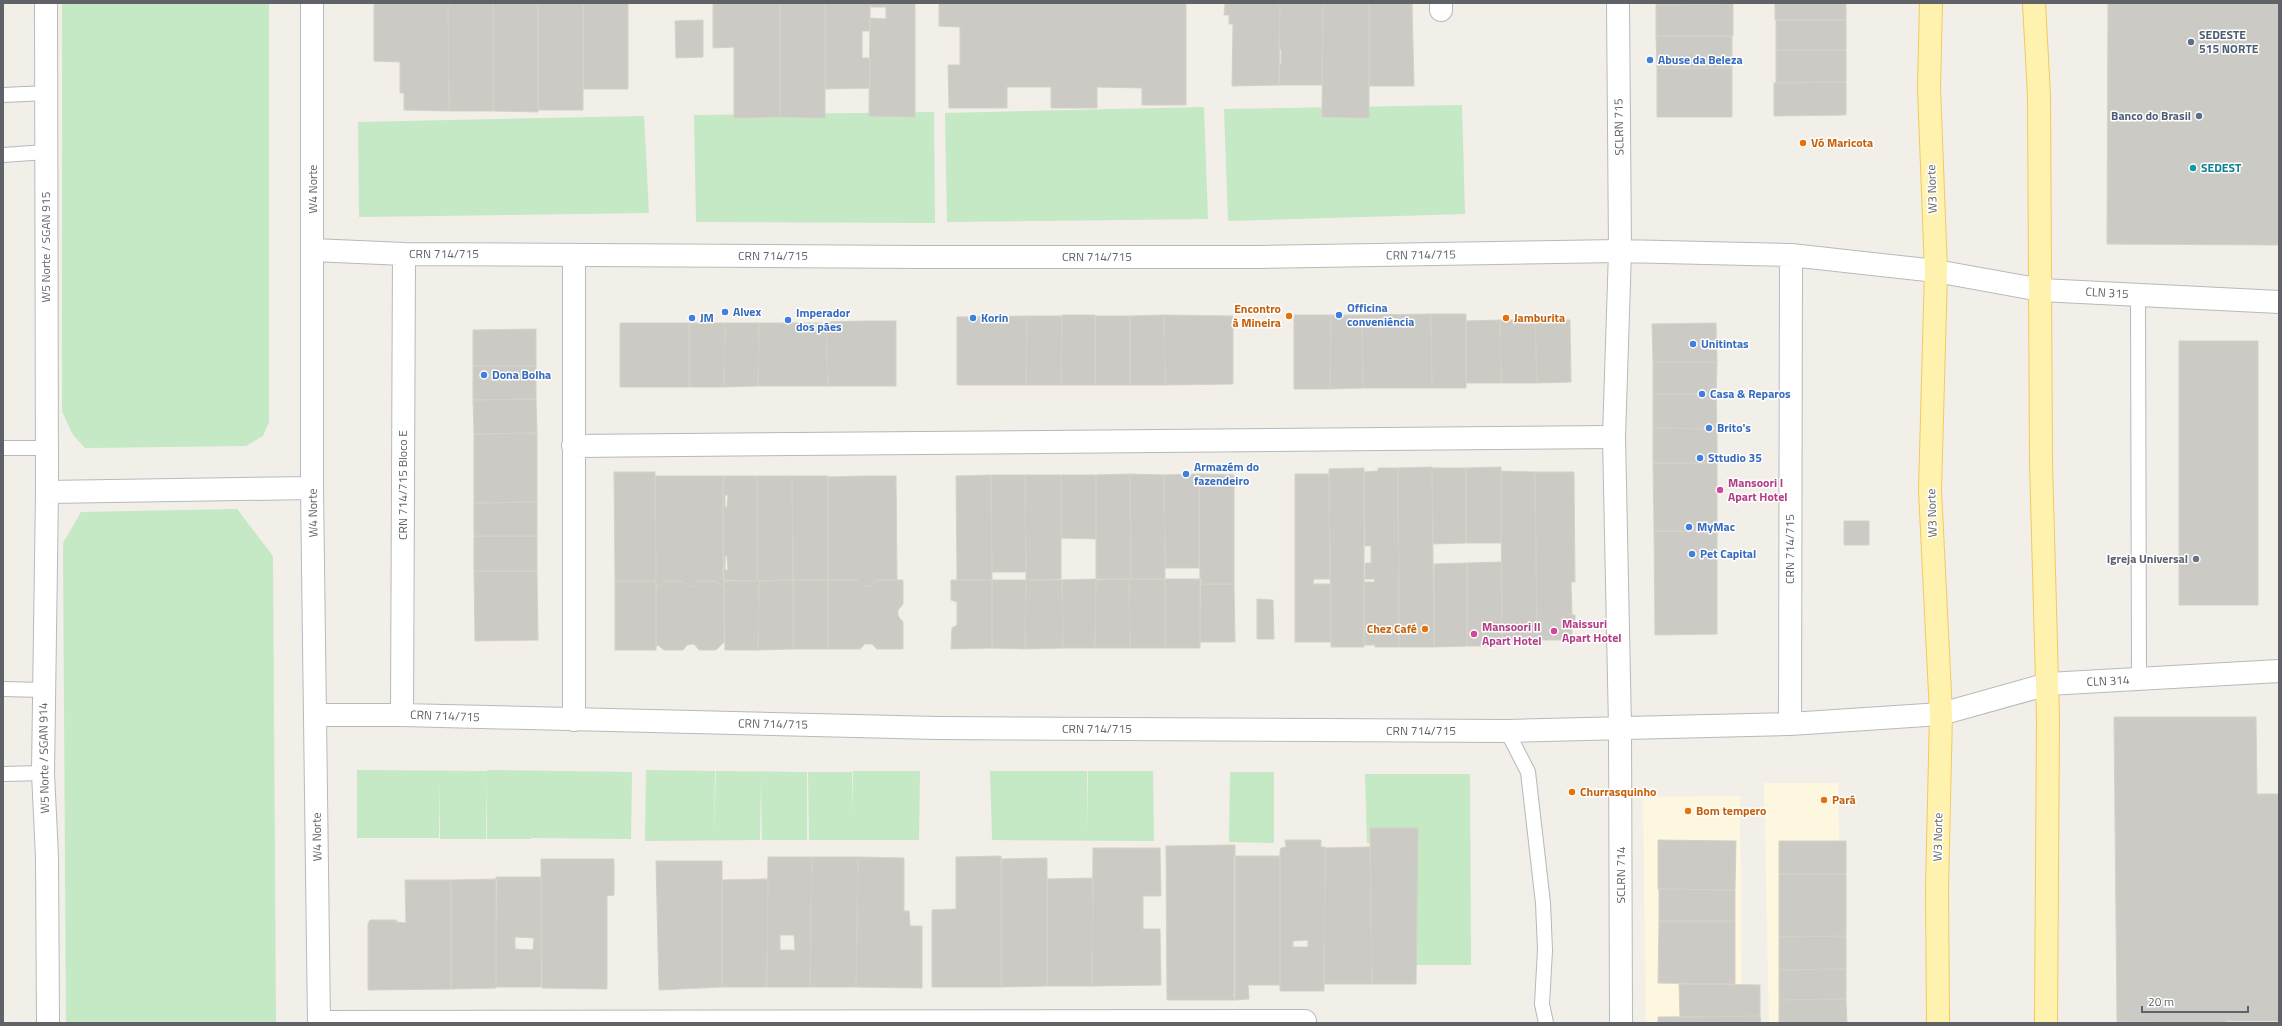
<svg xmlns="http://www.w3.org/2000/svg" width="2282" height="1026" font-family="'Titillium Web',sans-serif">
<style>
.commercial{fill:#fef7e0}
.green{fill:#c5e8c5}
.building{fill:#cccac5;stroke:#d6d1c6;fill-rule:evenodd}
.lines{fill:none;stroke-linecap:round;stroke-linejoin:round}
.lane-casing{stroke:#b5b8bc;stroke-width:16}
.street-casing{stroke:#b5b8bc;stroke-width:24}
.secondary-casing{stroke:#b6babf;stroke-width:24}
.primary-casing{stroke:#f2c960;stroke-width:24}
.lane{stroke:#fff;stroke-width:14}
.street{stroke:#fff;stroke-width:22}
.secondary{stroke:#fff;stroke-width:22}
.primary{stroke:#fff2af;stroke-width:22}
.service-dot{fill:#5c6f8a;stroke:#fff;stroke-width:1.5}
.shop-dot{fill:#3f7fe0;stroke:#fff;stroke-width:1.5}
.food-dot{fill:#e8710a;stroke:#fff;stroke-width:1.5}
.culture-dot{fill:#0f9aa8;stroke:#fff;stroke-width:1.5}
.hotel-dot{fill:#d1479c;stroke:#fff;stroke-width:1.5}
.worship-dot{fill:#6b7280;stroke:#fff;stroke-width:1.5}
.labels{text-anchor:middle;stroke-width:3;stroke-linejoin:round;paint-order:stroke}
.service-label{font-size:12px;font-weight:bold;fill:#4e5e75;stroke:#fff;text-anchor:start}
.shop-label{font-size:12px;font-weight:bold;fill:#366cbe;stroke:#fff;text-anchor:start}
.street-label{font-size:12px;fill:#5f6368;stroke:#fff}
.food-label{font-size:12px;font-weight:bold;fill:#c56008;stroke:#fff;text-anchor:start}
.culture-label{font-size:12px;font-weight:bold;fill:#0d838f;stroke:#fff;text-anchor:start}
.hotel-label{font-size:12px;font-weight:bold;fill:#b23c85;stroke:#fff;text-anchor:start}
.worship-label{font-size:12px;font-weight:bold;fill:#5b616d;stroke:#fff;text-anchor:end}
</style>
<rect width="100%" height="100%" fill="#f1efe8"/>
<path class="commercial" d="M1764,783h74l5,240h-74z
M1740,796l2,227h-96l-3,-226z"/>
<path class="green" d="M62,3h207v419l-6,14 -17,10 -161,2 -12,-13 -11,-24z
M1462,105l3,109 -237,7 -4,-112z
M1204,107l4,112 -261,3 -2,-109z
M934,112l1,111 -239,-1 -2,-107z
M644,116l5,97 -290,4 -1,-95z
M237,509l36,47 3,467h-210l-3,-480 18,-31z
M357,770l130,1 -1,68h-46v-62l-1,61h-82z
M487,770l145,2 -1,67 -100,-1v-44v45h-44z
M646,770l69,1 -1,63 2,-63 91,1v68h-45l-1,-63 -1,63 -115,1z
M853,771h67l-1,69h-110l-1,-68h44l1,45z
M990,771h97v63l1,-63h65l1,70 -162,-1z
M1230,772h44v71l-45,-1z
M1365,774h105l1,191h-61l-1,-121 -42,-1z"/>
<path class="building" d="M374,3h74l1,108 -45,-1v-17h-4v-31l-26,-1z
M448,3h45v108h-44z
M493,3h45v109l-45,-1z
M538,3h45v107h-45z
M583,3h45v86h-45z
M713,3h67v114l-46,1v-71l-21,1z
M780,3h45v115l-45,-1z
M825,3h45v28h-8v27h8v30l-45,1z
M870,3h45v114l-46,-1 1,-98 16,1v-12h-16z
M939,3h247v102h-44v-17l-45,-1v21h-46v-21h-44v21h-58l-1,-43h12v-38l-21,-1z
M1228,3h52l-1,82 -47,1 1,-62h-4v-9h-5l1,-11z
M1280,3h43l-1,82h-43v-21h2v-15l-2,1z
M1323,3h46v115l-47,-1z
M1369,3h43l2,83h-45z
M1656,3h77v1l-77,1z
M1775,3h71v17h-71z
M2108,3h171v242l-172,-1z
M1733,4v32h-77v-31z
M703,20v37l-27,1 -1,-37z
M1776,20h70v30h-70z
M1656,36h76v32h-75z
M1776,50h70v32l-70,1z
M1657,68h75v49h-75z
M1846,82v33l-72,1v-33z
M1431,314h35v74h-34z
M1431,314l1,74h-69l-1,-73z
M1095,315v70h-34l1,-70z
M1164,315l1,70h-35v-69z
M1164,315l69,1v68l-68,1z
M1294,315h37l-1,74h-36z
M1331,315h31l1,73 -33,1z
M1027,316l-1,69h-69v-68z
M1027,316h35l-1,69h-35z
M1095,316h35v69h-35z
M1500,320h35l2,63h-36z
M1500,320l1,63h-35v-62z
M1535,320h35l1,62 -34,1z
M865,321h31v65h-68l-2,-64z
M620,323h69v64h-69z
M689,323h36l-1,64h-35z
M725,323h34l-1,63 -34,1z
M759,323h67l2,63h-70z
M1716,323l1,39h-64l-1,-38z
M536,329v37h-63v-36z
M2179,341h79v264h-79z
M1653,362h64l-1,32h-63z
M473,366h63v33l-63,1z
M1653,394h63l1,35 -64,-1z
M536,399l1,34 -63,1 -1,-34z
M1653,428l64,1v34h-64z
M537,433v69l-63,1v-69z
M1653,463h64v68h-63z
M1432,467l2,180h-35l-1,-179z
M1501,467v76h-35v-75z
M1364,468v179h-33l-2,-178z
M1378,468h20l1,179h-24v-2h-11v-63h11l-1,-3h-9v-16h6v-17h-6l-1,-74 14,-1z
M1432,468h34v75l-33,1z
M1501,471l34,1 2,168 -35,1z
M614,472h41l1,109h-41z
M1535,472h39l1,110h-4l1,33h3v9l-3,1v15h-35z
M1130,474l34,1 1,104h-34z
M1130,474l1,105 -35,1v-105z
M1199,474v94h-34l-1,-93z
M1199,474l35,1v109h-34z
M1295,474h34l1,105h-16l-1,5h18v58h-36z
M991,475l1,105h-35l-1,-104z
M991,475h34l1,97h-34z
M1025,475h36v104l-35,1z
M1061,475h35v64l-35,-1z
M655,476h68l1,111 -9,-6h-17l-5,6 -5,-1 -6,-5h-18l-4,5h-4z
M723,476h34v105h-34zM725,495h3l-1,12h-2zM725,556h2l1,14h-3z
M757,476h35l1,104 -36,1z
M792,476h36v104h-35z
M864,476h32l1,104h-20l-5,6h-8l-6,-6h-30v-103z
M537,502v34h-63v-33z
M1844,521h25v24h-25z
M1654,531h63v103l-62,1z
M474,536h63v35h-63z
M1501,562l1,84h-35v-83z
M1467,563v83l-33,1v-83z
M474,571h63l1,69 -63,1z
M1096,579h33l1,69h-35z
M1096,579l-1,69h-32l-1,-68z
M1129,579h36v69h-35z
M1165,579h36l-1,69h-35z
M724,580l35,1 -1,69h-33z
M793,580v69l-35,1 1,-69z
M793,580h35v69h-35z
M828,580h30l6,6h8l5,-6h26v24l-5,6v6l5,6v27h-26l-5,-5h-7l-5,5h-32z
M951,580h41v68l-41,1 1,-21 5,-3v-23l-6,-2z
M992,580h34l-1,69 -33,-1z
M1026,580h36l1,68 -38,1z
M615,581h41v69h-41z
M664,581h18l6,5 5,1 5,-6h17l9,6v55l-8,8h-17l-5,-6 -7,1 -4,5h-19l-6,-5 -2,2v-61h4z
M1200,584h34l1,58h-35z
M1257,599l16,1 1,39h-17z
M2114,717h142l1,77h22v227h-53v2l-109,-1z
M1370,828h48l-2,156h-44z
M1285,840h36v7h4l-1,144h-44v-139l1,-4 5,-1zM1308,940v7h-15v-6z
M1658,840l78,1 -1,49 -77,-1z
M1779,841h67v33h-67z
M1235,845v155h-68l-1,-154z
M1370,847l2,137h-48l1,-136z
M1093,848h67l1,48h-18v33h17l1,56 -69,1z
M1001,856v131h-69v-77l24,-1v-52z
M1234,856h46v129h-32l1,14 -14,1 -1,-3z
M768,857h44l-2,130h-43zM780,935h14l1,15h-15z
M812,857h46l-2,130h-46z
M858,857l46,1v53h5l1,15h12v62l-66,-1z
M1047,858v128l-46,1v-128z
M541,859h73v36l-7,1v93l-65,-1z
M656,861h66v126l-63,3z
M1779,874h67v62l-67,1z
M496,877h45v110h-45zM515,937l19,1 -1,12 -18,-1z
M1093,878l-1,108h-45v-107z
M497,879l-1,109 -45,1v-109z
M768,879l-1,108h-45v-107z
M405,880h46v109l-83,1v-66l2,-4h27l-1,2 10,1z
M1659,889l76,1v31h-76z
M1659,921h76v63l-77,-1z
M1846,936v33l-67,1v-33z
M1846,969v30l-67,1v-30z
M1679,984l81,1v31l-80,1z
M1846,999l1,24h-68v-23z
M1658,1017l102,-1 1,7h-103z"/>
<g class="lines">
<defs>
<path id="lane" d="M3,95l44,-2
M3,155l43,-3
M2138,295l1,384
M3,448h44
M3,689l40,1
M1507,731l21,41 15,131 2,47 -3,54 4,19
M3,774l40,-1"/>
<path id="street" d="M1441,3v7
M574,255v465
M573,446l1041,-9
M319,1022l986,-1"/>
<path id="secondary" d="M46,3l1,489 -4,281 4,84 1,166
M312,3v485l7,535
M1618,3l2,248 -6,186 6,290 1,296
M313,250l91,4 516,3h342l358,-6 171,4 145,16 105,19 238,12
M47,492l265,-4
M316,715h86l535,13 570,3 283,-7 151,-10 107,-30 231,-13
M402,715l2,-461
M1790,724l1,-469"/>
<path id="primary" d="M1931,3l-2,85 7,183 -6,219 11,224 -4,173 1,136
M2034,3l5,93 2,366 7,256 -2,305"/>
</defs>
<use href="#lane" class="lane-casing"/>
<use href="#street" class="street-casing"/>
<use href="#secondary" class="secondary-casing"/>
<use href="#primary" class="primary-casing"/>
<use href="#lane" class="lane"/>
<use href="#street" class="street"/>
<use href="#secondary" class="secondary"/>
<use href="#primary" class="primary"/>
</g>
<g class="service-dot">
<circle cx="2191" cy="42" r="4"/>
<circle cx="2199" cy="116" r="4"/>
</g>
<g class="shop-dot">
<circle cx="1650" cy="60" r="4"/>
<circle cx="725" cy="312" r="4"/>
<circle cx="1339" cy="315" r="4"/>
<circle cx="692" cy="318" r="4"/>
<circle cx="973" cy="318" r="4"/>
<circle cx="788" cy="320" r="4"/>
<circle cx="1693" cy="344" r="4"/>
<circle cx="484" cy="375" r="4"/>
<circle cx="1702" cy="394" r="4"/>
<circle cx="1709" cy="428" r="4"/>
<circle cx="1700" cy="458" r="4"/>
<circle cx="1186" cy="474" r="4"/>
<circle cx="1689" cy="527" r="4"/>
<circle cx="1692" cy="554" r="4"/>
</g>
<g class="food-dot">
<circle cx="1803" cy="143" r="4"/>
<circle cx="1289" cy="316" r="4"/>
<circle cx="1506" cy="318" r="4"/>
<circle cx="1425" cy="629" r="4"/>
<circle cx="1572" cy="792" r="4"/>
<circle cx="1824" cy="800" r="4"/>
<circle cx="1688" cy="811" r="4"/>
</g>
<circle class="culture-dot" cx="2193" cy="168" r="4"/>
<g class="hotel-dot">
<circle cx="1720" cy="490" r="4"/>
<circle cx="1554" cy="631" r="4"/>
<circle cx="1474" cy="634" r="4"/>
</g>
<circle class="worship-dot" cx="2196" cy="559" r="4"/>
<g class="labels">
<g class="service-label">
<text x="2199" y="39">SEDESTE<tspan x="2199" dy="14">515 NORTE</tspan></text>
<text x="2191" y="120" text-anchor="end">Banco do Brasil</text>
</g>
<g class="shop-label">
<text x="1658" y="64">Abuse da Beleza</text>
<text x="1347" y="312">Officina<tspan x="1347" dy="14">conveniência</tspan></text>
<text x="733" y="316">Alvex</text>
<text x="796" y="317">Imperador<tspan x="796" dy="14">dos pães</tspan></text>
<text x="700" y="322">JM</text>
<text x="981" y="322">Korin</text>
<text x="1701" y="348">Unitintas</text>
<text x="492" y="379">Dona Bolha</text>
<text x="1710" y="398">Casa &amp; Reparos</text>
<text x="1717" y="432">Brito's</text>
<text x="1708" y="462">Sttudio 35</text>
<text x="1194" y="471">Armazém do<tspan x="1194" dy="14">fazendeiro</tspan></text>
<text x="1697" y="531">MyMac</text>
<text x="1700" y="558">Pet Capital</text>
</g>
<g class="street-label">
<text transform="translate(1619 127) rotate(-91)" y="4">SCLRN 715</text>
<text transform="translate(313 189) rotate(-90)" y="4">W4 Norte</text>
<text transform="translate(1932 189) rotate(-92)" y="4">W3 Norte</text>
<text transform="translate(46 247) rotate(-90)" y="4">W5 Norte / SGAN 915</text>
<text x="444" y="258">CRN 714/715</text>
<text transform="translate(1421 255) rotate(-1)" y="4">CRN 714/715</text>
<text x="773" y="260">CRN 714/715</text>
<text x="1097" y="261">CRN 714/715</text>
<text transform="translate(2107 293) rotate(3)" y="4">CLN 315</text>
<text transform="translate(403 485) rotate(-90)" y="4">CRN 714/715 Bloco E</text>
<text transform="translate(313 513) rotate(-91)" y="4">W4 Norte</text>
<text transform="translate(1932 513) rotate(-92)" y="4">W3 Norte</text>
<text transform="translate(1790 549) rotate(-90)" y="4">CRN 714/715</text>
<text transform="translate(2108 681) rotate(-3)" y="4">CLN 314</text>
<text transform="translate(445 716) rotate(2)" y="4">CRN 714/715</text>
<text transform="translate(773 724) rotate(1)" y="4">CRN 714/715</text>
<text x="1097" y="733">CRN 714/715</text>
<text x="1421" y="735">CRN 714/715</text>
<text transform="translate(44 758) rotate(-91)" y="4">W5 Norte / SGAN 914</text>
<text transform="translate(317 837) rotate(-91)" y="4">W4 Norte</text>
<text transform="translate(1938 837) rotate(-89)" y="4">W3 Norte</text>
<text transform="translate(1621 875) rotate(-90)" y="4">SCLRN 714</text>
</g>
<g class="food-label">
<text x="1811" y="147">Vó Maricota</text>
<text x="1281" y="313" text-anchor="end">Encontro<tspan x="1281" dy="14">à Mineira</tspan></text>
<text x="1514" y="322">Jamburita</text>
<text x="1417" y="633" text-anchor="end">Chez Café</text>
<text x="1580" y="796">Churrasquinho</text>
<text x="1832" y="804">Pará</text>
<text x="1696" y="815">Bom tempero</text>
</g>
<g class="culture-label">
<text x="2201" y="172">SEDEST</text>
</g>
<g class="hotel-label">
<text x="1728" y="487">Mansoori I<tspan x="1728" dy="14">Apart Hotel</tspan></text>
<text x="1562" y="628">Maissuri<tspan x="1562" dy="14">Apart Hotel</tspan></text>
<text x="1482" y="631">Mansoori II<tspan x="1482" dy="14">Apart Hotel</tspan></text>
</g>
<g class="worship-label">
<text x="2188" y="563">Igreja Universal</text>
</g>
</g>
<rect width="2282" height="1026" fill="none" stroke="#5f6368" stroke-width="8"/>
<path d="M2142 1006v6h106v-6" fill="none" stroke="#5f6368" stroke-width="2"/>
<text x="2148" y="1006" font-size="12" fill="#5f6368" stroke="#ffffff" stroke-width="3" paint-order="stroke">20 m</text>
</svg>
